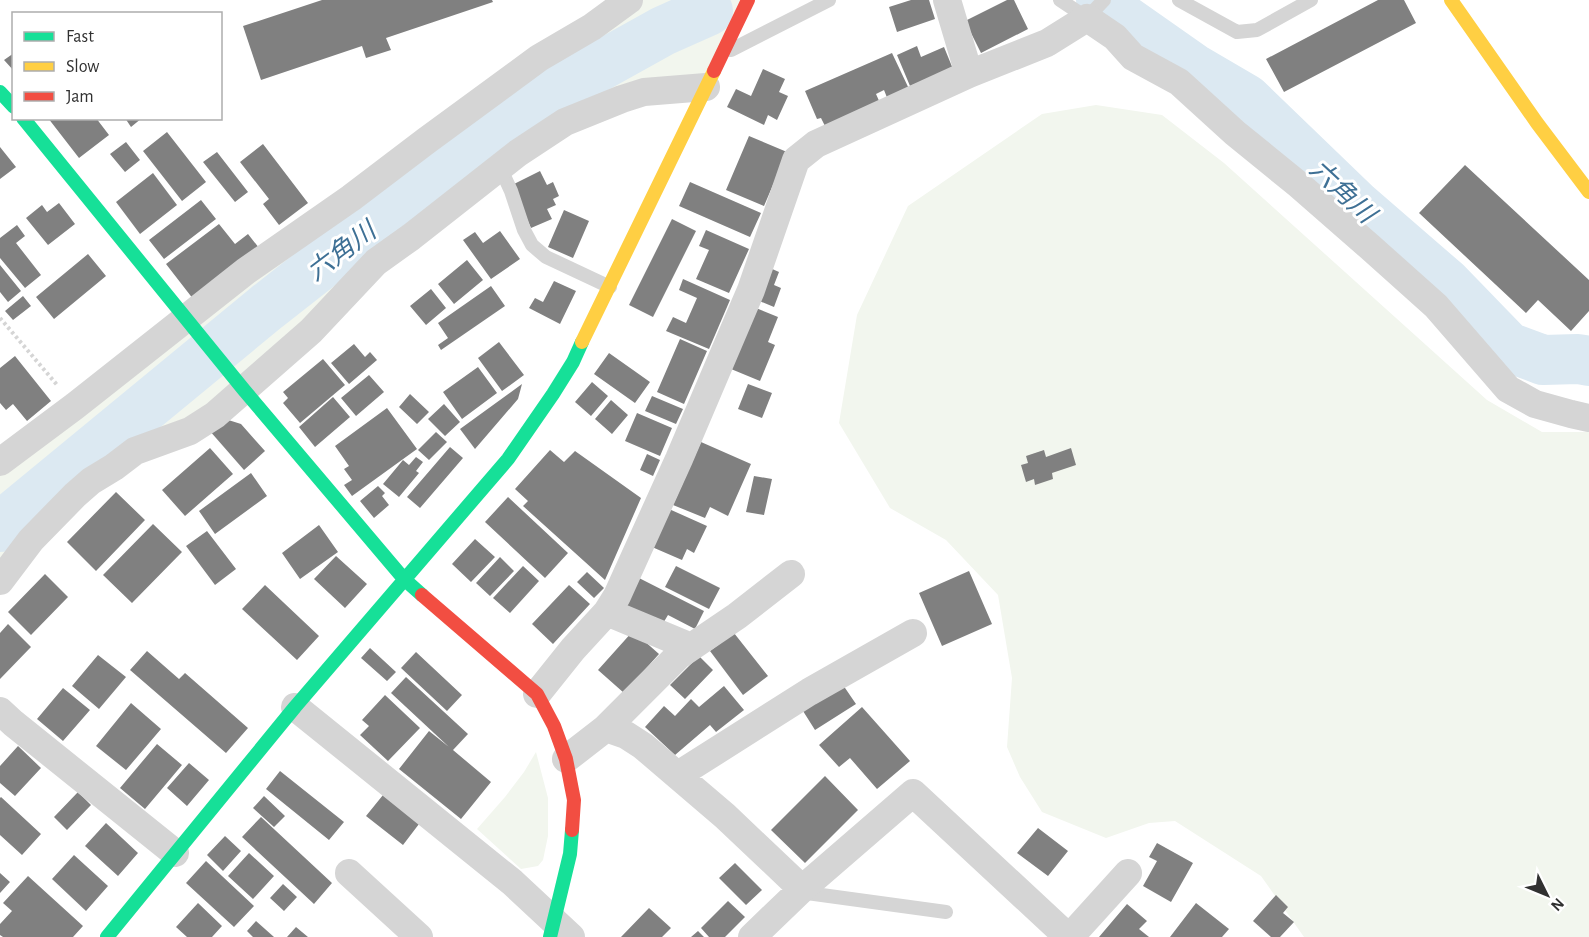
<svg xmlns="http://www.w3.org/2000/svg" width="1589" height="937" font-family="'Alegreya Sans','Noto Sans JP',sans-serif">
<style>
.green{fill:#f2f6ee}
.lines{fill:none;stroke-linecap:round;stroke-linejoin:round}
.river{stroke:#dce9f2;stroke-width:50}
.building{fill:#808080}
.path{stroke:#d5d5d5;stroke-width:4;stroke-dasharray:3 3;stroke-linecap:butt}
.lane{stroke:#d5d5d5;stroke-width:14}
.street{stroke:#d5d5d5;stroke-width:28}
.fast{stroke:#16e098;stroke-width:14}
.slow{stroke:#ffcf43;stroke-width:14}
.jam{stroke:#f24e42;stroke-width:14}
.labels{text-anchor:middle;stroke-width:6;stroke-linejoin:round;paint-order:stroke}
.water-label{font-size:26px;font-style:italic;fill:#3e7095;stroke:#fff}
</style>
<rect width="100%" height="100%" fill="#fff"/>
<path class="green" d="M629,0h119l-42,87 -141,35 -321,268 -109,61 -135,130v-119z
M1096,105l66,10 62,48 263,237 55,32h47v505h-285l-43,-61 -86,-55 -26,2 -43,15 -64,-26 -22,-35 -13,-30 5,-69 -14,-83 -52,-55 -56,-32 -51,-85 18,-108 51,-109 134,-92z
M536,752l12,46v38l-5,24 -5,6 -17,3 -44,-40 28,-32 19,-25z"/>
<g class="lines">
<path class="river" d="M1101,0l8,9 84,59 53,31 111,107 89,77 62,64 35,13 35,-1 11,2
M0,527l267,-220 130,-102 121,-89 64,-40 81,-45 45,-20"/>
</g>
<path class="building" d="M322,0h170l1,2 -107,36 5,12 -25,8 -4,-12 -101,34 -18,-54z
M911,0h18l6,19 -38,13 -8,-25z
M1007,0h7l14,29 -47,24 -16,-32z
M1378,0h26l12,23 -132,69 -18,-33z
M917,46l4,11 23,-10 9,22 -43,17 -13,-31z
M14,53v18l-10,-11z
M892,53l18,38 -22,9 -4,-10 -8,4 4,9 -54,25 -5,-10 -4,1 -12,-28z
M763,69l22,10 -6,13 9,4 -11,24 -9,-5 -4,10 -37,-18 9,-18 15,7z
M48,118h48l13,17 -30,23z
M125,118h17l-11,9z
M167,132l39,50 -24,19 -39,-50z
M749,136l38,16 -23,54 -38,-16z
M126,142l14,18 -15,12 -15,-18z
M263,144l45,59 -29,22 -16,-21 6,-5 -29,-37z
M0,147l16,20 -16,12z
M217,152l31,40 -13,10 -32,-40z
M1465,165l124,115v31l-18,20 -33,-31 -12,13 -107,-100z
M540,171l7,14 6,-3 6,14 -6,3 3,6 -9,4 5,10 -21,9 -19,-43z
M153,173l24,32 -37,29 -24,-32z
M690,182l71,31 -11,24 -71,-31z
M201,200l15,19 -52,40 -15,-19z
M59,203l16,21 -27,21 -22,-27 16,-13 5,7z
M564,210l25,11 -16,37 -25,-11z
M672,219l24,12 -43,86 -24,-12z
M219,224l16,20 13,-10 15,19 -66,51 -31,-40z
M17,225l8,11 -9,7 25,32 -16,13 -25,-30v-20z
M706,230l43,19 -20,44 -33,-14 13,-29 -10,-4z
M500,231l20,28 -29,20 -28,-39 12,-8 8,11z
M88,254l18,22 -52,43 -18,-22z
M467,260l16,20 -29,24 -16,-20z
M0,265l21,26 -13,11 -8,-10z
M770,268l9,4 -5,13 7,3 -7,19 -17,-7z
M683,279l47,21 -21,49 -43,-18 7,-14 13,6 11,-25 -18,-8z
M554,281l22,10 -16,33 -31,-16 6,-10 8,4z
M491,286l14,20 -64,44 -3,-5 10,-7 -10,-15z
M431,289l15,19 -20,17 -16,-19z
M23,296l8,10 -18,14 -8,-9z
M756,308l22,9 -10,25 7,3 -15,36 -29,-12z
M680,339l27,12 -23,53 -27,-12z
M499,342l25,33 -22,16 -24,-33z
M354,344l11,13 5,-5 7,8 -28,24 -18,-21z
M609,353l41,29 -15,21 -41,-29z
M15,356l36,45 -24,20 -14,-17 -7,6 -6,-7v-35z
M323,359l22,26 -45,38 -17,-20 5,-5 -5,-6z
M478,367l19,26 -35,26 -19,-27z
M369,375l15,17 -28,24 -15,-18z
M592,382l16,14 -17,20 -16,-14z
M522,384l-4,15 -43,50 -15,-20z
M748,384l24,9 -10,25 -24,-9z
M410,394l19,18 -12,12 -18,-17z
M652,396l31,13 -7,15 -31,-13z
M333,397l17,20 -35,30 -16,-20z
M611,400l17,15 -16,19 -17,-15z
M444,404l16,18 -15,14 -17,-17z
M387,408l30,41 -65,47 -8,-11 8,-5 -8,-11 5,-3 -14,-20z
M637,413l35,15 -12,28 -35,-15z
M222,418l19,6 24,27 -21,19 -35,-40z
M436,432l11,10 -18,18 -11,-10z
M701,442l50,22 -23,52 -18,-9 -5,11 -32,-13z
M450,447l13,11 -43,50 -13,-11z
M210,448l23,26 -48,42 -23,-26z
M1071,448l5,17 -24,8 1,6 -18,6 -1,-6 -8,3 -5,-17 7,-2 -2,-7 18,-6 2,7z
M550,450l14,12 11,-11 66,47 -36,82 -82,-74 5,-5 -13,-12z
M647,454l13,6 -7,16 -13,-6z
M416,457l7,5 -7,9 3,2 -20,24 -16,-13 20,-24 6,5z
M251,473l16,23 -52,38 -16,-23z
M754,476l18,3 -8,36 -18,-3z
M378,486l7,7 -3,3 7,9 -15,13 -14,-17z
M116,492l29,28 -49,51 -29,-29z
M508,497l60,56 -23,25 -60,-56z
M669,509l38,17 -13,27 -7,-4 -5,11 -30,-13z
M153,524l29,28 -50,51 -29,-28z
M319,525l19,27 -38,27 -18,-26z
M207,531l29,38 -21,16 -29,-39z
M475,539l20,18 -24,25 -19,-18z
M336,556l31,28 -22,24 -31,-29z
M500,557l14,14 -24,25 -14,-13z
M523,566l16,15 -29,32 -17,-15z
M676,566l44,22 -11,21 -44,-22z
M969,571l23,53 -50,22 -23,-53z
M587,572l17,16 -10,10 -17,-16z
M45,574l23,23 -37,38 -23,-23z
M639,578l65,33 -9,18 -27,-14 -6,10 -37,-19z
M265,585l54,51 -22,24 -55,-51z
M569,585l21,19 -37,40 -21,-20z
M8,624l23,23 -31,32v-46z
M633,631l26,23 -35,39 -26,-23z
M734,633l34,43 -25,19 -33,-44z
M370,648l26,24 -9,9 -26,-23z
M147,651l32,28 6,-6 63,55 -22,25 -96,-83z
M416,652l46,43 -15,16 -46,-43z
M98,655l28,22 -27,32 -27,-23z
M699,656l14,14 -28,29 -15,-14z
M406,677l62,57 -15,16 38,32 -30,37 -62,-50 30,-38 20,16 -58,-54z
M843,685l13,19 -41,26 -12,-19z
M724,686l20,24 -28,22 -6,-7 -35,30 -30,-28 19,-21 11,10 16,-17 8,8z
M63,688l27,22 -27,31 -26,-22z
M385,695l35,33 -32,33 -28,-26 9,-9 -7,-6z
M131,703l30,26 -35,41 -30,-24z
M862,707l48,54 -33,28 -27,-31 -11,9 -20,-22z
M157,744l25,21 -37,44 -25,-21z
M18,746l23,22 -26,28 -15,-13v-17z
M189,763l20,17 -22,26 -20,-18z
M280,771l64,51 -15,18 -63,-51z
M825,776l33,34 -53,53 -34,-33z
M78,792l13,13 -24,25 -13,-13z
M383,795l36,29 -16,21 -37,-29z
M264,796l21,20 -11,11 -21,-19z
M1,797l40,37 -19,21 -22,-20v-37z
M261,817l71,66 -18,21 -72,-67z
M106,823l32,30 -20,23 -33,-30z
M1038,828l30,23 -20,25 -31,-23z
M225,836l16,15 -18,20 -16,-16z
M1157,843l36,20 -22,39 -28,-16 14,-25 -8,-4z
M249,853l25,23 -21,23 -25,-23z
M74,855l34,31 -22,25 -34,-32z
M206,861l48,45 -20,21 -48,-44z
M735,863l27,27 -16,15 -27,-27z
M0,873l10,9 -10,11z
M28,876l55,50 -10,11h-70l-3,-2v-11l12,-13 -9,-8z
M283,884l14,13 -13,14 -14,-13z
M1276,895l12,12 -5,6 11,9 -14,15h-9l-18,-16z
M728,901l17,16 -20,20h-16l-8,-9z
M198,903l24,23 -10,11h-25l-11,-10z
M1196,903l33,26 -7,8h-52z
M1127,904l20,17 -8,8 10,8h-50z
M649,908l22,20 -9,9h-41z
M256,921l18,16h-21l-6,-6z
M296,927l12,10h-21z
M698,931l6,6h-13z"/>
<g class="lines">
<path class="path" d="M0,318l58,68"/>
<path class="lane" d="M1060,0l27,18 17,-18
M1179,0l58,32 20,-2 54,-30
M731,50l98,-50
M500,167l11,24 13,39 8,15 14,12 64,30
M802,889l5,4 139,19"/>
<path class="street" d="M947,0l22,74
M0,462l75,-56 171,-135 105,-73 75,-57 113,-83 53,-31 37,-27
M0,581l31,-41 44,-45 16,-14 23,-14 21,-16 55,-20 25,-16 96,-84 65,-69 35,-25 107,-84 47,-31 57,-23 22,-7 62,-5
M607,612l84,35
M537,694l36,-45 34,-37 10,-16 62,-137 72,-169 45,-130 20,-16 153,-70 78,-31 40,-25 28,19 18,20 46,25 56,51 64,52 71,62 66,59 72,83 27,15 36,10 18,4
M295,707l217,175 59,55
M0,711l13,12 162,130
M606,728l72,-72 59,-40 54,-42
M566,759l40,-31 20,7 17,11 82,70 77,73
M678,775l131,-83 104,-59
M349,873l70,64
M752,937l50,-48 111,-96 155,144
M1070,937l58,-64"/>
<path class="fast" d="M0,92l14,15
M23,118l221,272 160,189 18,16
M107,937l188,-230 213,-248 45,-65 20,-32 9,-20
M550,937l20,-83 2,-24"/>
<path class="slow" d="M1451,0l86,123 52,69
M582,342l132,-271"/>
<path class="jam" d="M714,71l34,-71
M422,595l115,99 17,32 12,33 8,41 -2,30"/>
</g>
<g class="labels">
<g class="water-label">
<text transform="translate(1343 191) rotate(43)" y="9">六角川</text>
<text transform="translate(341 251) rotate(-37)" y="9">六角川</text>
</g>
</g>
<rect x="12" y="12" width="210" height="108" fill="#ffffff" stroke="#adadad" stroke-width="1.5"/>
<rect x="24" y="32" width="30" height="9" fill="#16e098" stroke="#adadad" stroke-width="1.5"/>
<text x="66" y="42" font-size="18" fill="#313131">Fast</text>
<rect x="24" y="62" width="30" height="9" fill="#ffcf43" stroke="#adadad" stroke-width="1.5"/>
<text x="66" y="72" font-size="18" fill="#313131">Slow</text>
<rect x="24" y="92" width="30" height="9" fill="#f24e42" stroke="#adadad" stroke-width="1.5"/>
<text x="66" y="102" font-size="18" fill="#313131">Jam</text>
<g transform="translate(1547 895) rotate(133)" stroke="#ffffff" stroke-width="4.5" paint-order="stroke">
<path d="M0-4.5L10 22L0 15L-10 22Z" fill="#313131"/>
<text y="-9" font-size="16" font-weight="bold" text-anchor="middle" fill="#313131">N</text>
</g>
</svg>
